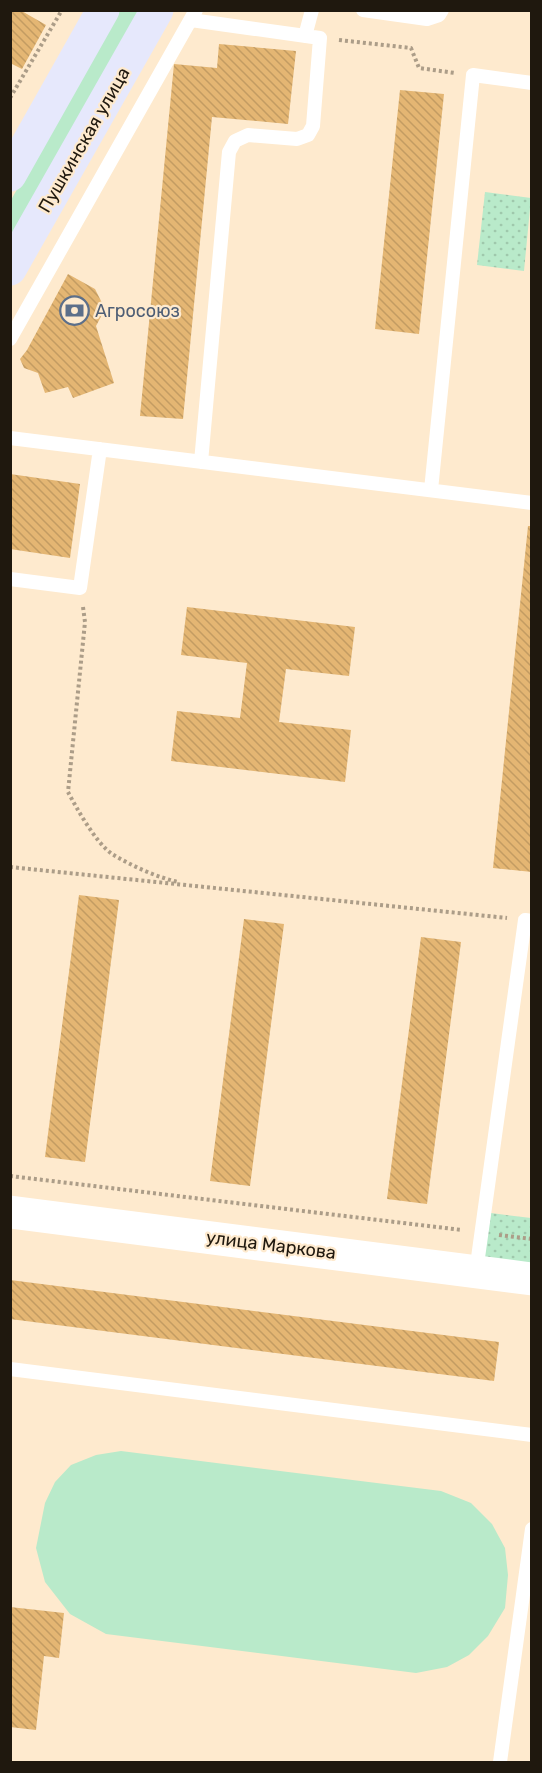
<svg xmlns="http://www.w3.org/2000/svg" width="542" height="1773" font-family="Rubik,sans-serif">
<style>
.green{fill:#b9eaca}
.park{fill:url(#park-dots)}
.building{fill:url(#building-back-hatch)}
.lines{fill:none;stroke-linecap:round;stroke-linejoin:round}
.path{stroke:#ac9d88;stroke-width:4;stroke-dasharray:3 3;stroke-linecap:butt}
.service{stroke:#fff;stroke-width:14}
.tertiary{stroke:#fff;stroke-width:33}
.secondary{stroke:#e6e8fc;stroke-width:33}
.labels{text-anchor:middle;stroke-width:4.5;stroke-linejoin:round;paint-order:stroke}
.street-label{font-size:18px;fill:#1f180e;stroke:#feeace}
.service-label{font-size:18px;fill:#4e5e75;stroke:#feeace;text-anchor:start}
</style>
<defs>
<pattern id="park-dots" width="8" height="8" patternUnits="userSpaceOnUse" patternTransform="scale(1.5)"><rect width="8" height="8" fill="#b9eaca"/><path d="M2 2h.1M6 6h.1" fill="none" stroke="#9fc8ac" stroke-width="1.8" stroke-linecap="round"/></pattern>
<pattern id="building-back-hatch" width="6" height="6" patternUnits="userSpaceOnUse" patternTransform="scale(1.5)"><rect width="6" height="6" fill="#e4b673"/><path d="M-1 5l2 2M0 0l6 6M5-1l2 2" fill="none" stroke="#c39c62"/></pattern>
</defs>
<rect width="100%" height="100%" fill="#feeace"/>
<path class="green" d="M118,11h26l-133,232v-43z
M121,1451l320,40 30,12 21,21 13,24 3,27 -3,33 -17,28 -19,19 -22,12 -31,6 -310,-39 -36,-20 -25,-32 -9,-34 9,-45 10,-21 16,-17 25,-10z"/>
<path class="park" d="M485,192l46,6 -7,73 -47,-6z
M491,1213l40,5v50l-48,-6z"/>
<path class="building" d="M10,10h10l26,15 -24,44 -12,-6z
M219,44l77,7 -8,73 -76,-7 -29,302 -43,-3 34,-352 43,4z
M400,90l44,4 -25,240 -44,-5z
M68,274l27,15 10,20 -9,17 18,57 -41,15 -5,-11 -23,6 -7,-20 -14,-5 -4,-9 7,-9z
M10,474l70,10 -10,74 -60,-9z
M528,526h4v346l-39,-4z
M187,607l168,20 -6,49 -63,-7 -7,53 72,8 -6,52 -174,-21 6,-50 63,7 7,-55 -66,-8z
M79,895l40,5 -34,262 -40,-5z
M244,919l40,5 -34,262 -40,-5z
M421,937l40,5 -34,262 -40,-5z
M10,1280l489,62 -5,39 -484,-62z
M10,1607l54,6 -5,45 -15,-2 -8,74 -26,-3z"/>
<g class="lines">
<path class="path" d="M339,40l72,8 8,20 36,5
M10,98l52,-88
M83,607l2,15 -17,170c9,17 28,51 44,62 20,12 44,23 66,28
M10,867l497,51
M10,1176l452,54
M499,1235l33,4"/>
<path class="service" d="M363,10l64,9 12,-4 3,-5
M191,20l129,18 -7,88 -5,9 -11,4 -49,-4 -13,6 -6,11 -28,310
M305,36l7,-26
M10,339l186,-329
M10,438l522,65
M431,490l42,-415 59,8
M10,579l70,9 20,-139
M476,1272l49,-352 7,1
M10,1369l522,66
M500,1762l32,-233"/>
<path class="tertiary" d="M10,1212l522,67"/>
<path class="secondary" d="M10,175l93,-165
M10,269l147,-259"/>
</g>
<defs>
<symbol id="bank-ring" viewBox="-11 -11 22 22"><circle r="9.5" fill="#feeace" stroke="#5c6f8a" stroke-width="1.5"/><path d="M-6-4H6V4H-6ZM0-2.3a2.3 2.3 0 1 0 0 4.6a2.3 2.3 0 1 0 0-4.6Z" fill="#5c6f8a"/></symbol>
</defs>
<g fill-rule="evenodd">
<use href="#bank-ring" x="58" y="294" width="33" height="33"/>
</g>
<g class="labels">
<g class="street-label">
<text transform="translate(84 140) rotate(-60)" y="6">Пушкинская улица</text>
<text transform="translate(271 1245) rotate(7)" y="6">улица Маркова</text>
</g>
<g class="service-label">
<text x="95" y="317">Агросоюз</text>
</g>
</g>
<rect width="542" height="1773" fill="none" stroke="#1f180e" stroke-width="24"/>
</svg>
